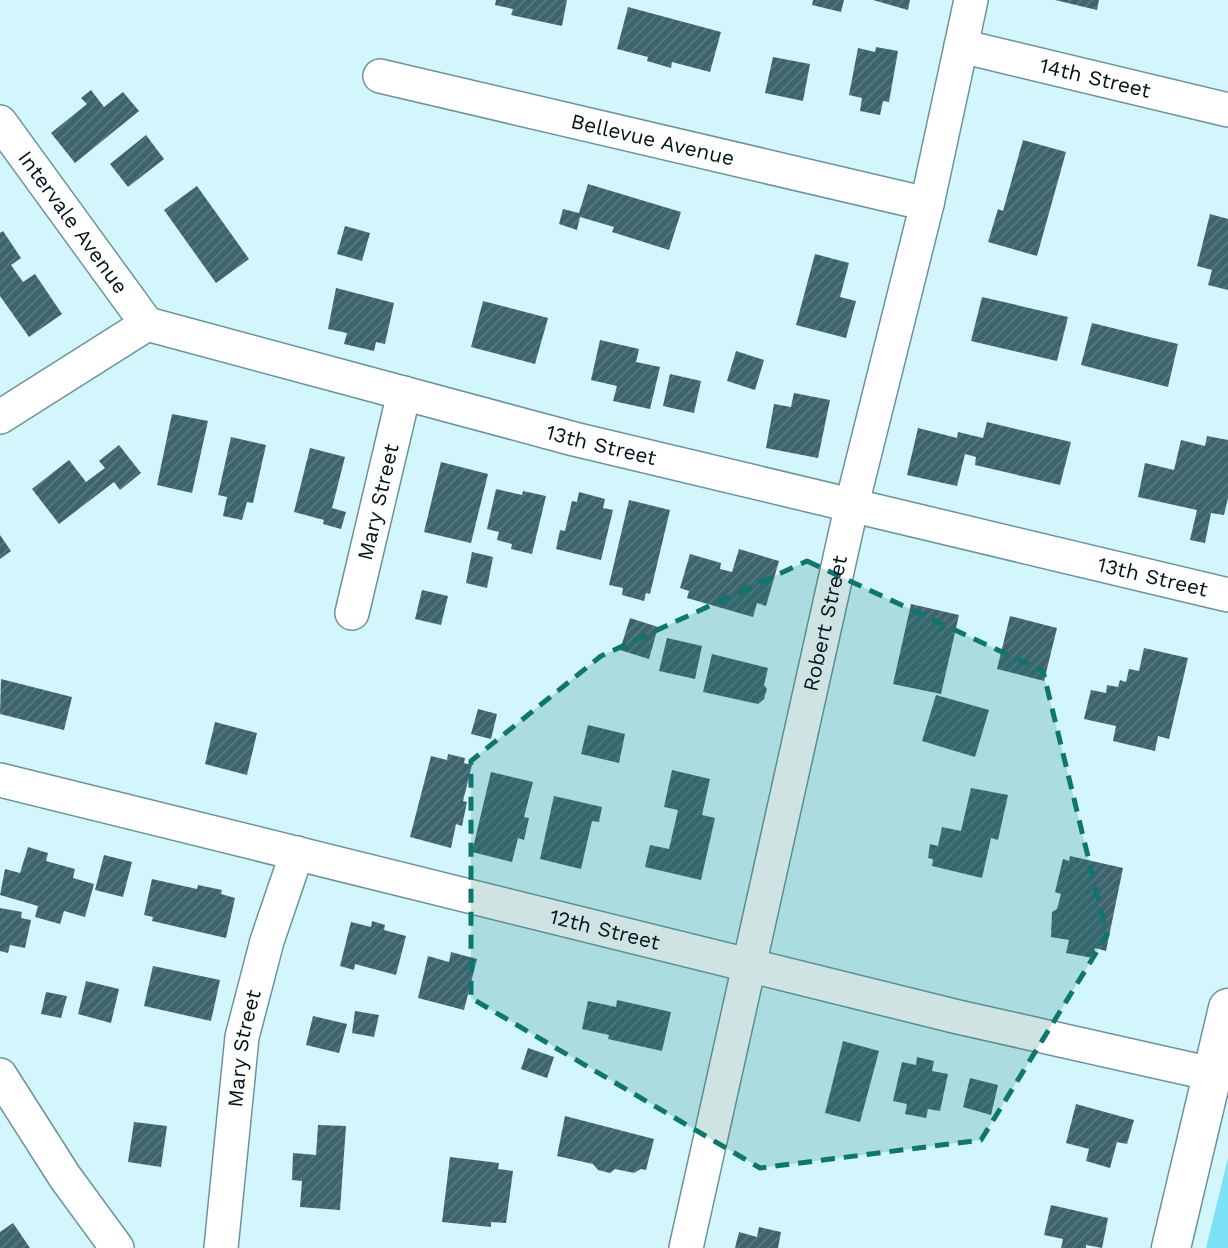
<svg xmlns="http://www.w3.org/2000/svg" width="1228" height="1248" font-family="'Work Sans',sans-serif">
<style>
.park{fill:#7de1f6}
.building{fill:url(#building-hatch)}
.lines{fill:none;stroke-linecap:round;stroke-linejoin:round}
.minor-casing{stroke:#6c939c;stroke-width:36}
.trunk-casing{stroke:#6c939c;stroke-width:41}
.minor{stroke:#fff;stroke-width:33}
.trunk{stroke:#fff;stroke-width:38}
.marked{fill:#0f766e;fill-opacity:0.2;stroke:#0f766e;stroke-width:5;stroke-dasharray:14 9;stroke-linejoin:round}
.labels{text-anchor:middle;stroke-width:7;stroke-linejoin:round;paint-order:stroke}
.street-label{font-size:21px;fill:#051417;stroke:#fff}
</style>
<defs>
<pattern id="building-hatch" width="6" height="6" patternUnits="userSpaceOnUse" patternTransform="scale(1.75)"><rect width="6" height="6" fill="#3d646c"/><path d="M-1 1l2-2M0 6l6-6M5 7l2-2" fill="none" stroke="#5b797f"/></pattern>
</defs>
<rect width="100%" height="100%" fill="#d3f5fc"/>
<path class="park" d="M1228,1158v90h-22z"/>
<path class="building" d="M496,0h71l-5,26 -51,-11 2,-6 -18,-4z
M813,0h31l-3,12 -29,-7z
M873,0h37l-2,10z
M1055,0h44l-2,10z
M628,7l93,25 -11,40 -38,-10 -1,6 -24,-7 1,-4 -31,-8z
M876,47l22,4 -9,51 -6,-1 -3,14 -20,-4 2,-13 -13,-3 9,-47 17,4z
M773,57l37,7 -7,37 -38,-8z
M91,90l13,17 19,-15 16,19 -64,52 -24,-30 36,-29 -6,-6z
M146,135l18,24 -36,28 -18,-23z
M1023,140l43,12 -29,104 -49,-14 10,-33 5,2z
M588,184l93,28 -12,38 -57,-18 2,-5 -34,-10 -3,13 -18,-6 4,-15 16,4z
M197,186l52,73 -33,24 -52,-73z
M1210,214l18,5v71l-20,-5 4,-15 -15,-4z
M345,226l25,7 -8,28 -25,-7z
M3,231l18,27 -10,7 12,17 12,-8 27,40 -33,23 -29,-41v-63z
M815,254l34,9 -9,34 16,4 -10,37 -50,-13z
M336,288l58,15 -9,41 -9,-2 -2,9 -30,-7 3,-11 -19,-4z
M982,297l86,20 -11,44 -86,-20z
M483,301l65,17 -13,46 -64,-17z
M1092,323l86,21 -10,43 -87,-22z
M600,340l39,9 -3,13 24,5 -10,42 -37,-8 4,-15 -26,-6z
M736,351l28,9 -9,30 -28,-9z
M670,374l31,7 -7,32 -31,-7z
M794,393l36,7 -12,58 -52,-10 8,-44 17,3z
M172,414l36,7 -16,72 -35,-8z
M987,422l84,20 -11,43 -85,-20 1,-8 -11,-3 -8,32 -50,-11 11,-47 39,10 1,-6 25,6z
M1207,436l21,4v58l-4,17 -13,-2 -6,30 -15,-3 7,-30 -59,-13 7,-34 29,7 7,-30 24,6z
M231,437l35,8 -13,58 -6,-1 -5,18 -19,-4 4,-19 -9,-2z
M119,445l22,28 -21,17 -6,-8 -55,42 -27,-35 37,-29 17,22 19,-14 -6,-7z
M310,448l35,9 -13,51 14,4 -5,17 -18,-5 1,-4 -30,-8z
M441,462l47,12 -17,69 -47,-11z
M496,489l26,6 1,-4 23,5 -14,58 -21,-5 1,-5 -15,-4 2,-8 -12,-3z
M579,492l26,7 -2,9 10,2 -12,50 -45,-11 4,-19 5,1 7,-30 5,1z
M629,500l41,10 -20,84 -4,-1 -2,8 -22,-6 1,-7 -14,-3z
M0,535l11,16 -11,8z
M739,549l40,12 -13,45 -9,-3 -4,14 -66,-19 2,-7 -9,-3 10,-34 31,9 -1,6 12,3z
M472,552l21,5 -6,31 -21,-5z
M422,590l26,6 -7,29 -26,-6z
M911,604l48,11 -18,79 -48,-10z
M1010,616l47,12 -13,53 -47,-12z
M630,618l28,9 -9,32 -29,-9z
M667,638l35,8 -7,33 -36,-8z
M1144,648l44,10 -19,81 -11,-3 -3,15 -42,-10 3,-15 -32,-7 7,-29 15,3 1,-8 11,2 2,-7 6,2 3,-13 10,2z
M712,654l56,14 -4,17 3,4 -3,10 -6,5 -55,-12z
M1,679l71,18 -8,33 -64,-16z
M936,695l53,15 -14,47 -53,-16z
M478,709l19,5 -6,25 -20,-5z
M215,722l42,11 -10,42 -42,-11z
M588,725l37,9 -6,29 -38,-9z
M448,754l17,4 -1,5 8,2 -9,36 4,1 -5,24 -6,-2 -5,24 -41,-11 21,-81 16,4z
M672,770l38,9 -8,36 13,3 -14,62 -56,-13 5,-22 19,4 9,-39 -14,-3z
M491,772l42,10 -9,35 5,1 -5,22 -6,-2 -6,24 -40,-10z
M971,788l37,7 -10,45 -7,-2 -9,40 -50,-12 1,-7 -5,-1 2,-14 8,2 4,-19 19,4z
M554,796l48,11 -3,15 -7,-1 -11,48 -41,-10z
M28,847l20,6 -2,8 29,8 -2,9 21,6 -9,33 -21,-6 -4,13 -25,-7 3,-11 -38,-11 5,-26 15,4z
M104,855l28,7 -9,35 -28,-7z
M1070,856l53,12 -17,83 -11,-3 -2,10 -27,-5 3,-13 -18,-3 1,-25 5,-3 4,-15 -6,-2 8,-33 6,2z
M152,879l45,10 1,-4 24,5 -1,4 14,4 -9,40 -74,-17 1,-4 -9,-2z
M0,908l22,4 -1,6 10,2 -6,28 -15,-3 -2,8 -8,-2z
M372,921l13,4 -1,5 22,6 -10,39 -41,-11 -1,6 -14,-4 11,-44 20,5z
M451,952l26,7 -13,51 -46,-12 10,-42 21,6z
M153,966l67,14 -9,41 -67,-15z
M86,981l33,8 -8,34 -33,-9z
M46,992l21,4 -6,22 -20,-4z
M617,1000l54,12 -9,39 -54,-12 1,-4 -27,-6 6,-28 28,6z
M355,1011l24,4 -5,22 -22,-4z
M313,1016l34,8 -8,29 -33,-8z
M843,1041l36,10 -19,71 -35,-9z
M528,1048l26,9 -7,21 -26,-9z
M917,1057l17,4 -2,10 16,3 -8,37 -12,-2 -2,9 -21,-4 2,-10 -14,-3 9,-39 14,3z
M970,1078l28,7 -7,30 -28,-8z
M1076,1104l58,16 -7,24 -10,-2 -7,26 -24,-7 3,-12 -23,-6z
M565,1116l89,23 -8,31 -5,-1 -7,4 -19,-4 -5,4 -12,-3 -5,-6 -36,-8z
M134,1122l33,4 -6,41 -33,-5z
M318,1125l28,1 -6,84 -40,-3 2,-26 -10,-1 1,-27 23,2z
M450,1157l49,6 -1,6 15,2 -7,52 -15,-1v5l-49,-5z
M1051,1205l57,13 -6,30 -16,-3v3h-25l2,-9 -19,-4z
M13,1223l17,25h-30v-16z
M759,1227l22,5 -3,16h-43l4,-16 18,5z"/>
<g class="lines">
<defs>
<g id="minor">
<path id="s1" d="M961,46l267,64"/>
<path id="s2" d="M380,76l547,128"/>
<path id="s3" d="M0,122l147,202"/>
<path id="s4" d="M0,417l147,-93 427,115 654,156"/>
<path id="s5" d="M352,613l52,-220"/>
<path id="s6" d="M0,780l958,237 254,57"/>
<path d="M0,1075l65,102 52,71"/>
<path id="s7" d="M221,1248l21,-211 25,-96 30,-88"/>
<path id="s8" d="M686,1248l166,-744 75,-300 44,-204"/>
</g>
<path id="trunk" d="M1171,1248l57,-240"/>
</defs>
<use href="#minor" class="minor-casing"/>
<use href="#trunk" class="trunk-casing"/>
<use href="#minor" class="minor"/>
<use href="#trunk" class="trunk"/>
</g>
<path class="marked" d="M807,561l236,110 64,264 -126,205 -221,28 -289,-170v-237l130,-105z"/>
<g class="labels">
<g class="street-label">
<text dy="7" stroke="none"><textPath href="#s1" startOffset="138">14th Street</textPath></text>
<text dy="7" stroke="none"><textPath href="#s2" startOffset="280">Bellevue Avenue</textPath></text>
<text dy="7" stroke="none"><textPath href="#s3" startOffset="124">Intervale Avenue</textPath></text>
<text dy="7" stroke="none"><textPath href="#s4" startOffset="644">13th Street</textPath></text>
<text dy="7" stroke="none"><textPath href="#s5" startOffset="114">Mary Street</textPath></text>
<text dy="7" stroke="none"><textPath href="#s4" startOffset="1211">13th Street</textPath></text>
<text dy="7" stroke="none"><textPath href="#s8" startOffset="640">Robert Street</textPath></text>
<text dy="7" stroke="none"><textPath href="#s6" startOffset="623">12th Street</textPath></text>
<text dy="7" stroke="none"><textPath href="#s7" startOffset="201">Mary Street</textPath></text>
</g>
</g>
</svg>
